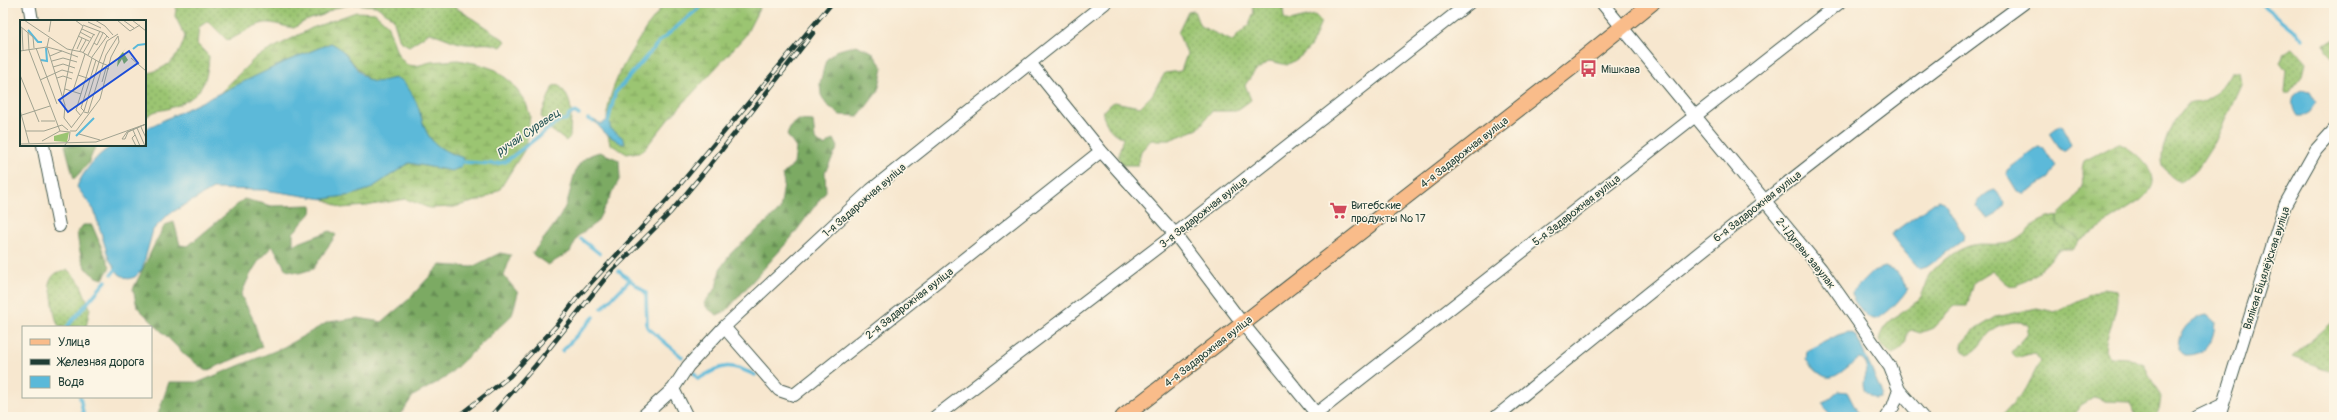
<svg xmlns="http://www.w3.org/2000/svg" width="2337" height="420" font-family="Pangolin,sans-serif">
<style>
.grass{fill:url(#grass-dots);stroke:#5d8153}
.forest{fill:url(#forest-firs);stroke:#4e744c}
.wetland{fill:url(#wetland-marsh);stroke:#5d8153}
.water{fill:#5bb9d9;stroke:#3d7b86}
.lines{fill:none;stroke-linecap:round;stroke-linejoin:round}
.stream{stroke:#5bb9d9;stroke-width:3.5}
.minor-casing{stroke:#3f564b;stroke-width:14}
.major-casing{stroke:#3f564b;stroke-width:17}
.minor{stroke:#fff;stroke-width:12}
.major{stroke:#f9bc8a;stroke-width:15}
.rail-casing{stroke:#1f3d34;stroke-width:4.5}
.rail{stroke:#fcf5e5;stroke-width:3;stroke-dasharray:9;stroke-linecap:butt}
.labels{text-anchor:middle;stroke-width:3;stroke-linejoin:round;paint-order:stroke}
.poi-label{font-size:11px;fill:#1f3d34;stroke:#fcf5e5;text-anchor:start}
.street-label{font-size:11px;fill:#1f3d34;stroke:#fcf5e5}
.water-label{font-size:12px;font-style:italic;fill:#2e5c5d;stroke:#fcf5e5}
.inset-river{fill:none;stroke:#5bb9d9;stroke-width:2}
.inset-road{fill:none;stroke:#a1a391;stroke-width:1}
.view{fill:#1d4ed8;fill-opacity:0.15;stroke:#1d4ed8;stroke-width:2}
.inset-edge{fill:none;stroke:#1f3d34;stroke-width:2}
</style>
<defs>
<pattern id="grass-dots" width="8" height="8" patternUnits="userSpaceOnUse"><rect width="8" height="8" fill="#9bc572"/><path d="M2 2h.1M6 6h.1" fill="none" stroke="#7ea15e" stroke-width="1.8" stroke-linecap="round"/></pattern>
<pattern id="forest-firs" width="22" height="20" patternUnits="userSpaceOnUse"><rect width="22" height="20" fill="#7caa64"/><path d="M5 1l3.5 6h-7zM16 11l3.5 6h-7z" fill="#658c53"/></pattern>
<pattern id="wetland-marsh" width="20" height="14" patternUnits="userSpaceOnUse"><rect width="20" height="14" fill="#9bc572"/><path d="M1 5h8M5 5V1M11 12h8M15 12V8" fill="none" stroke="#7ea15e"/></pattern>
</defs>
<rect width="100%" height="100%" fill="#fcf5e5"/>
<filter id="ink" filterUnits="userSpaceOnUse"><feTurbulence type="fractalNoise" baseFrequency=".025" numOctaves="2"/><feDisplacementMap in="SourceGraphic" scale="8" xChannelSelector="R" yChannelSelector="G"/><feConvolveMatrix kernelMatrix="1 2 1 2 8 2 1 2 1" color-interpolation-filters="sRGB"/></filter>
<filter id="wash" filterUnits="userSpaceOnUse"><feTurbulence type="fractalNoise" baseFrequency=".012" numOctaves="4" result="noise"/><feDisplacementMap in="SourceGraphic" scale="16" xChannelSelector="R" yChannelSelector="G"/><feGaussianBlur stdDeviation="0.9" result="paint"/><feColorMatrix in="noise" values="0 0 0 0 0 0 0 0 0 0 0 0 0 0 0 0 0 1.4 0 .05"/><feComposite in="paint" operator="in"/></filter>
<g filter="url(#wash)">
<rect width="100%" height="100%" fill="#f7e7cf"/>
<path class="grass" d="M177,3h272l57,38 -5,6c-13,-6 -22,-2 -35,-3 -13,-1 -24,-9 -37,-11l-20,13 -9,-5 -7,-23 -17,-12 -23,-2 -18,4 -12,7 -18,6 -11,7c-9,-1 -21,-6 -29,-5 -14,2 -24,13 -38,17l-19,-19 -9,6 -2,17 12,12c-2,30 -10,42 -39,52 -12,4 -13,0 -25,10v-44c22,-5 35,-16 40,-38l-10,-20z
M1251,3h39l-7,5 1,10 6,3 25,-6 6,6c-8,24 -11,31 -34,44l-17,-4 -15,10 -10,14 6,15 -15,11h-24l-14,18 -29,11h-18l-10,11 -3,14h-16l-4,-8 5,-20c-12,-3 -15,-10 -20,-21l1,-6 10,-8 26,5 12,-12 13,-22 16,-2 6,-17 -9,-21 10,-21 6,-1 6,15 32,15 17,-17 5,-12z
M2334,39v20l-7,-7 -3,-7z
M2293,48l13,15 -3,12 -14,18h-5l2,-23 -6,-8 4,-9z
M2231,72h8l2,13 -26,57 -18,28 -17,12c-26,-13 -19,-32 -9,-54 4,-8 8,-17 16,-23 4,-3 10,-2 14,-3 14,-6 23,-17 30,-30z
M559,85c17,20 11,28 11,52l-4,4 -16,-12 -9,-13 12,-30z
M2057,216v8l23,16 -7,9h-14c-8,11 -35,41 -50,36 -6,-2 -12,-11 -17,-14l-18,11 -7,24h-12l-22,22 -13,5 -9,-3 -4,3c0,12 -5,17 -15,21l-7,-6 -6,-8c4,-20 23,-26 37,-38 9,-7 8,-18 13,-27 4,-5 11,-11 15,-15 11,-8 22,-15 36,-16 11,0 26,2 36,-4 19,-12 13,-19 41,-24z
M68,270l12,13 10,25 -4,19h-27c-7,-14 -5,-29 -10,-44 4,-10 9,-12 19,-13z
M2104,288l12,2c5,20 -10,40 -11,61l6,6 16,1 17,7 17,33 -2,11 -5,8h-16l-9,-15 -24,-1 -10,-4 -14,8 -9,12h-72l26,-28 15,-29 -8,-7 -17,5 -4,-6 15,-17 2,-10c-10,-6 -25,-3 -35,4 -11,8 -13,20 -26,25l-5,-3 -2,-7 12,-13 23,-14 41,-9 18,4z
M2334,321v51l-42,-15z"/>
<path class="forest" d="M856,45l16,7 11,16 -5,23 -19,25 -19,-1 -14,-11 -5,-9 -1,-12 6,-23 10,-9z
M799,120l14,1 2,18 9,7 10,-7 4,8 -13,25 1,19 -35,47 -65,73 -9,4 -10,-7 -3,-5 12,-15 4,-19 11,-16 49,-43 4,-26 -2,-9 12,-11 2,-16 -9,-13 4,-10z
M65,145h31l-8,19 -14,15z
M600,152l19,8 1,18 -23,44 -19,14 -8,16 -22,13 -16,-11c10,-14 24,-29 32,-45 12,-24 4,-50 36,-57z
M244,199l28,7 40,-1 -1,8 -18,20v12l37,-14 6,4 -23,34 -14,4 -13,-3 -13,-24c-16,13 -24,30 -32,49l12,24 9,28 -56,24 -21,-16 -48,-48 -4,-18c11,-21 20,-44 32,-64l9,-3 6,23 8,1z
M83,225h9l18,42 -7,12c-22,-5 -23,-26 -26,-46z
M500,253l11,2 -7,21 14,17 -6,22 -67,63 -32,18 -14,21h-242l12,-35h30l83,-34 46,-26 30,-4 24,4 26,-22 32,-35 32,2z"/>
<path class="wetland" d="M663,3h99l-17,33 -78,85 -24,30 -16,3 -17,-10c-12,-43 14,-81 36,-116 6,-8 14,-16 17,-25z
M356,12l19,1 12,11 11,31 9,10 9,1 15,-4 27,-2 21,4 17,6 16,13 14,20 4,13 -4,31 -26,42 -16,10 -30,8 -25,1 -23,-9 -40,7 -25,2 -17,-9 28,-4 18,-6 39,-26 43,8 11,-13 -27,-12 -10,-14 -9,-28 -22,-26c-5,1 -13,5 -18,5 -13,0 -29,-33 -46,-40l-44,18 -70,35 39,-39 56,-29z
M2118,143c13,5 35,23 35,38 0,8 -7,14 -12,19l-61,40 -23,-16v-8c8,-8 21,-18 25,-30 2,-7 -2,-14 2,-25z"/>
<path class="water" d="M331,43c17,7 22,26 36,36 12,9 28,-8 37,4 28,32 6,59 60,75l-3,9 -9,4 -43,-8 -39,26 -18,6 -28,4 -59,-9 -52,-1 -44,25 -16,16 -11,40 -7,7 -7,2 -9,-5 -10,-15 -15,-49 -17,-23c4,-13 25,-40 40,-42 9,-1 19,0 28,0v-16l142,-68z
M2303,90l7,2 6,10 -6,9 -8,5h-5c-7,-10 -6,-22 6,-26z
M593,120l9,4 4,-3 4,2v5l12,9 3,6 -3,1 -17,-11z
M2060,125l3,1 8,19 -6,5h-4l-11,-17z
M2038,147l5,1 13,18 -7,12 -26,16 -6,-2 -11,-18 1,-4z
M1995,190l10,12c-1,8 -10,14 -17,17l-12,-13c2,-7 12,-15 19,-16z
M1938,200l7,3 19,32 -1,5 -36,27 -7,2c-5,-5 -28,-31 -29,-35z
M1884,267l13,5 11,16c-3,7 -25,31 -33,31 -7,0 -11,-6 -15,-11 -5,-5 -7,-8 -8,-16l21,-21z
M2207,315l8,7c-1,19 -9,34 -30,33l-7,-5c0,-18 11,-32 29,-35z
M1848,332l8,3 26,58 -2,5 -5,1c-18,-11 -11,-17 -8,-34l-4,-6 -4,-1c-26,20 -29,30 -53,2l1,-9 31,-16z
M1838,391l9,1 11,21 -2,4c-17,0 -26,3 -33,-13z"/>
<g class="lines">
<path class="stream" d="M2260,3l43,35
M588,119l5,2
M608,122l7,-29 44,-51 46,-39
M463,162l31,2 11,-2 55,-42h7l2,-5 6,-3 4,3
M581,239l19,15
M619,271l27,22 1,34 35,30
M112,274l4,-5
M602,308l28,-28
M67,327l39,-46
M562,351l32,-34
M694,373l4,6c27,-15 29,-17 57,-4
M80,397l4,20"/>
</g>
</g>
<g filter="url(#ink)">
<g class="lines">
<defs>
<path id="minor" d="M29,3l3,18
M1602,3l219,266 69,98 9,23 23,27
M1031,64l70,87 74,83 68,90 76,93
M43,145l16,81
M724,327l55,63 15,5 307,-244
M673,389l14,28
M642,417l31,-28 15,-23 36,-39 147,-137 234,-187
M935,417l240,-183 294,-231
M1312,417l527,-414
M1496,417c174,-141 347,-282 528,-414
M1886,417l7,-10 6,-17
M2197,417l25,-12
M2219,417l66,-212 31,-55 18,-20"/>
<path id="major" d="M1123,417l457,-356 72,-58"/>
</defs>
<use href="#minor" class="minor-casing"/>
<use href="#major" class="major-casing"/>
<use href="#minor" class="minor"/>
<use href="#major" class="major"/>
<defs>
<path id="rail" d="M457,417l53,-41 46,-50 21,-28 90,-98 165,-197
M490,417l45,-51 73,-91 62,-62 40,-48 103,-132"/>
</defs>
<use href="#rail" class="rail-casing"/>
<use href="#rail" class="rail"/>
</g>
</g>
<defs>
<symbol id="bus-bare" viewBox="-9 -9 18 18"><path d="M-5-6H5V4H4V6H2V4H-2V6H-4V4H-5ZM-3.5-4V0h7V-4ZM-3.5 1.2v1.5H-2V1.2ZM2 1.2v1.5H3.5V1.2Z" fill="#d1495b" stroke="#fcf5e5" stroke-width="2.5" paint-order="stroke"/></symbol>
<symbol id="supermarket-bare" viewBox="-9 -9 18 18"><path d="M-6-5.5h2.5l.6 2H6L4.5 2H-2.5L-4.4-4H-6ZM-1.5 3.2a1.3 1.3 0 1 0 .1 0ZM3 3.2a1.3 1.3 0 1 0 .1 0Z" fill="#d1495b" stroke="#fcf5e5" stroke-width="2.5" paint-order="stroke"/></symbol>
</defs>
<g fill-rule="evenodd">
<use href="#bus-bare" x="1576" y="56" width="25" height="25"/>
<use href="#supermarket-bare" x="1326" y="198" width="25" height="25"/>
</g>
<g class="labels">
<g class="poi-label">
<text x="1601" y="73">Мішкава</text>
<text x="1351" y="209">Витебские<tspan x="1351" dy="13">продукты № 17</tspan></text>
</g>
<g class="street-label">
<text transform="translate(1464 152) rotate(-38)" y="4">4-я Задарожная вуліца</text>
<text transform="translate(864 200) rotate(-41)" y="4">1-я Задарожная вуліца</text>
<text transform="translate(1757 206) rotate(-38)" y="4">6-я Задарожная вуліца</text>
<text transform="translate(1576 210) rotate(-38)" y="4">5-я Задарожная вуліца</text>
<text transform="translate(1203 212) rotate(-38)" y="4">3-я Задарожная вуліца</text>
<text transform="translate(1806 253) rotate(51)" y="4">2-і Дугавы завулак</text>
<text transform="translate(2266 268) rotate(-72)" y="4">Вялікая Біцялёўская вуліца</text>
<text transform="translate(909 303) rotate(-38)" y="4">2-я Задарожная вуліца</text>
<text transform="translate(1208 351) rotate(-38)" y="4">4-я Задарожная вуліца</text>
</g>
<g class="water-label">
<text transform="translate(528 132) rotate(-34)" y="4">ручай Суравец</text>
</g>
</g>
<g transform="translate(20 20)">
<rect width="126" height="126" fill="#f7e7cf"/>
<path d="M49,112l-2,10 -13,-1v-5z" fill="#9bc572"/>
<path d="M106,28l-3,4 5,8 -4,4 -2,-5 -5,8 1,-9z" fill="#7caa64"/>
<path class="inset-river" d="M8,10l10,12h4M113,29l5,-4 8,-1M21,40l6,1 -1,-13M56,116l18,-18"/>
<path class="inset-road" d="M4,0l43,29 15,3 17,10 -15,49 -13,17M75,0l10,6 8,9M97,0l13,11 10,-6M103,0l11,8M112,0l14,11M68,2l13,6M63,5l21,8 5,5M0,6l13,11 1,11M2,8l1,22M62,9l13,6M8,12l1,18 31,81M29,12l2,-12M60,12l11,6M58,16l11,5M29,18l-2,9 18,58 -1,13 7,9M74,23l3,2 6,-12M16,28l21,56M57,29l5,-11M0,31l27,-4 15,4M52,31l11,-25 -8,-6M60,31l6,-11M63,33l11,-19M68,35l12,-24M30,36l12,-5 16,6M72,37l15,-21M111,38l15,13M32,41l11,-3 14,4M89,46l-10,-4 8,-21 11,-7M33,47l10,-3 12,4M0,55l19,47M58,55l12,4M37,58l6,-2 9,3M20,60l22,-10 11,3M82,62l4,-14 3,1M45,69l16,5M53,71l12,-37M43,77l9,-46M0,90l9,33M64,91l-3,-3 15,-48M64,92l4,1 18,-58 12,-19M2,95l28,-9M61,96l-5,-6 16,-52M21,101h14M126,104l-18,8 -3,7h-3l5,-7zM121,107l5,11M117,108l8,18M113,110l7,16M6,111h18l18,-6 6,5M50,111h6l24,-32 11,-42 8,-15 -1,-6M59,114l21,6M115,115l-3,3 4,8M22,121l18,-10 10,1M0,124l76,-2 50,-18M44,126l5,-6 1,-8"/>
<path class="view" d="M109,31l9,12 -70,49 -9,-12z"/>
<rect width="126" height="126" class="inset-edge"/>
</g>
<rect width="2337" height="420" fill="none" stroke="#fcf5e5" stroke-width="16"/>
<rect x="22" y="326" width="130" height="72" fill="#fcf5e5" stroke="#a4ab9e"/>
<rect x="30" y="339" width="20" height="6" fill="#f9bc8a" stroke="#a4ab9e"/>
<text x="58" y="346" font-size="12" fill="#1f3d34">Улица</text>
<rect x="30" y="359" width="20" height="6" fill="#1f3d34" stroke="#a4ab9e"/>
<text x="58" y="366" font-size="12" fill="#1f3d34">Железная дорога</text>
<rect x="30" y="376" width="20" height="12" fill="#5bb9d9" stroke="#a4ab9e"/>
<text x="58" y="386" font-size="12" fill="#1f3d34">Вода</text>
</svg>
